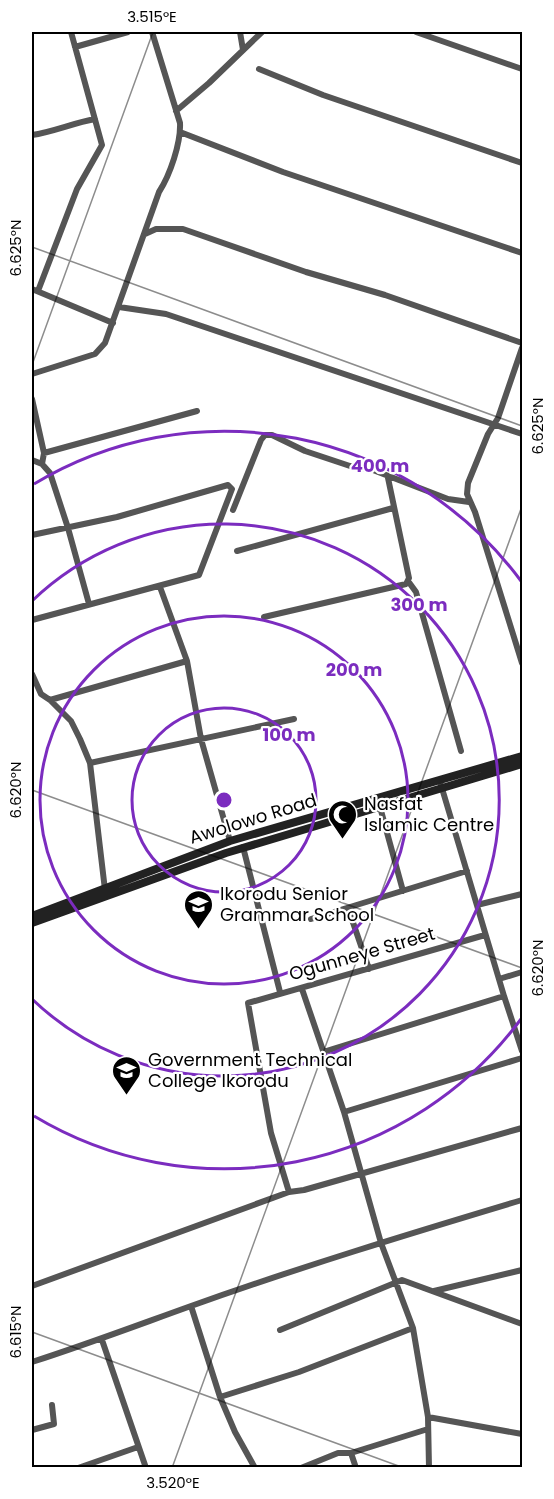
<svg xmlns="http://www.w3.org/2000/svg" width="554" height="1499" font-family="Poppins,sans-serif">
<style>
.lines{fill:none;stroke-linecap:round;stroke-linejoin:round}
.minor{stroke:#555;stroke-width:6}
.secondary{stroke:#222;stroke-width:8}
.ticks{fill:none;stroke:#000;stroke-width:1.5;stroke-opacity:0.45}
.ring{fill:none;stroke:#7b2cbf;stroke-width:3}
.labels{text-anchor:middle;stroke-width:4.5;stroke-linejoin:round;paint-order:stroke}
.poi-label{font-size:18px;fill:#000;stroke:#fff;text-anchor:start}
.street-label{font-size:18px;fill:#000;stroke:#fff}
.centre{fill:#7b2cbf;stroke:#fff;stroke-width:3}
.ring-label{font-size:18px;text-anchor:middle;font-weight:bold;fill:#7b2cbf;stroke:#fff;stroke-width:4.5;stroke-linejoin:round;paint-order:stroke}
.neatline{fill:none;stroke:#000;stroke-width:2}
.ticks-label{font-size:15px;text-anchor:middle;fill:#000}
</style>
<rect width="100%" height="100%" fill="#fff"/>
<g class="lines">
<path class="minor" d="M240,32l3,18
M416,32l106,37
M75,47l53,-15
M259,69l64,26 199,68
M176,111l33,-28 53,-51
M180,132l103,40 239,81
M32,135c21,-3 41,-12 63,-16
M145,234l11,-5h27l123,43 79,23 137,48
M32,289l81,34
M38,291l39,-102 25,-44 -31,-113
M119,307l47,7 356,120
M522,348l-24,70 -10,16 -20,49 -1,11 8,18 47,151
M32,374l63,-20 10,-11 54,-151c11,-17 22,-49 21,-69l-28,-91
M32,399l12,54 -2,11
M44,453l153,-42
M32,460l10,4 8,9 18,55 21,76
M233,510l28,-70 4,-5h7l33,16 45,15 23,4 75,29 21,3
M32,535l85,-18 111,-32 4,4 -33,86 -167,45
M237,551l156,-43
M408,581l8,11 45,159
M160,587l27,74 14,78 29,102
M264,617l142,-33 3,-6 -21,-100
M32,674l9,20 9,6 21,21 9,18 10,24 15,127
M50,700l137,-39
M90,763l204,-44
M441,785l63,211 18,55
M380,807l23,84
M243,847l37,145
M477,905l45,-11
M348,908l21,61
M311,919l156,-48
M499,979l23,-7
M302,989l42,123 37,131 32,85 15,89 1,51
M323,1052l181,-56
M344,1112l178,-54
M289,1192l-18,-59 -23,-130 237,-68
M32,1286l257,-94 15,-2 218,-62
M434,1291l88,-21
M191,1306l29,91 15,35 20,36
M280,1330l122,-50 120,44
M102,1340l44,128
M32,1362c53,-17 106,-37 159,-56 109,-39 221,-73 331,-106
M220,1397l79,-25 114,-44
M428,1417l94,17
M32,1430l22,-6 -2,-19
M351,1453l5,15
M78,1468l60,-21
M301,1468l37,-15h13l77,-24"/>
<path class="secondary" d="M32,916l198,-75 292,-85
M32,923l194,-70 296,-89"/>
</g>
<path class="ticks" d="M32,247l490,179M32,365l121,-333M32,790l490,178M32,1332l372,136M172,1468l350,-962"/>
<g class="ring">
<circle cx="224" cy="800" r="92"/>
<circle cx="224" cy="800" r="184"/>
<path d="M32 601A276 276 0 1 1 32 999"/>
<path d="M521 1019A369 369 0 0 1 34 1116M34 484A369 369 0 0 1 521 581"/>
</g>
<defs>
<symbol id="mosque-pin" viewBox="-11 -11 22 30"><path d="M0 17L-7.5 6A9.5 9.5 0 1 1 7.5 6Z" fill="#000" stroke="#fff"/><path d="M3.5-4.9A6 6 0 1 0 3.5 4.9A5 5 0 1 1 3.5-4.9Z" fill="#fff"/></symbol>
<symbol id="school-pin" viewBox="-11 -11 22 30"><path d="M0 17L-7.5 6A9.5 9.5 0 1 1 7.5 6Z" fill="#000" stroke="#fff"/><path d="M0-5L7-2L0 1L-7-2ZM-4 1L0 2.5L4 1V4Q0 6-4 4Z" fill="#fff"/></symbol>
</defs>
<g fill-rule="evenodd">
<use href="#mosque-pin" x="326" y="798" width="33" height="45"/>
<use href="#school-pin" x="182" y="888" width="33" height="45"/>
<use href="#school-pin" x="110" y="1054" width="33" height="45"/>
</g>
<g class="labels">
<g class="poi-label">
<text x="364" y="810">Nasfat<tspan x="364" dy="21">Islamic Centre</tspan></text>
<text x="220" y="900">Ikorodu Senior<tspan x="220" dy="21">Grammar School</tspan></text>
<text x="148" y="1066">Government Technical<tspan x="148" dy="21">College Ikorodu</tspan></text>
</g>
<g class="street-label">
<text transform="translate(253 819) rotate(-17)" y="6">Awolowo Road</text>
<text transform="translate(362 954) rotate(-16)" y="6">Ogunneye Street</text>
</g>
</g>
<circle cx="224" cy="800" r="9" class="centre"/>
<g class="ring-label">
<text x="380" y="472">400 m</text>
<text x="419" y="611">300 m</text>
<text x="354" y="676">200 m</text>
<text x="289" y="741">100 m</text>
</g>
<rect width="554" height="1499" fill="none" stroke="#ffffff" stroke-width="66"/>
<rect x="33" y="33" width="488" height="1433" class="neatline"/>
<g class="ticks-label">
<text x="152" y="22">3.515°E</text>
<text transform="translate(16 248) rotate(-90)" y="5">6.625°N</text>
<text transform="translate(538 426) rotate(-90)" y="5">6.625°N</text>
<text transform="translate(16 790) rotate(-90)" y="5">6.620°N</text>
<text transform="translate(538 968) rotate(-90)" y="5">6.620°N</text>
<text transform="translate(16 1332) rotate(-90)" y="5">6.615°N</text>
<text x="173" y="1488">3.520°E</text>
</g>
</svg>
